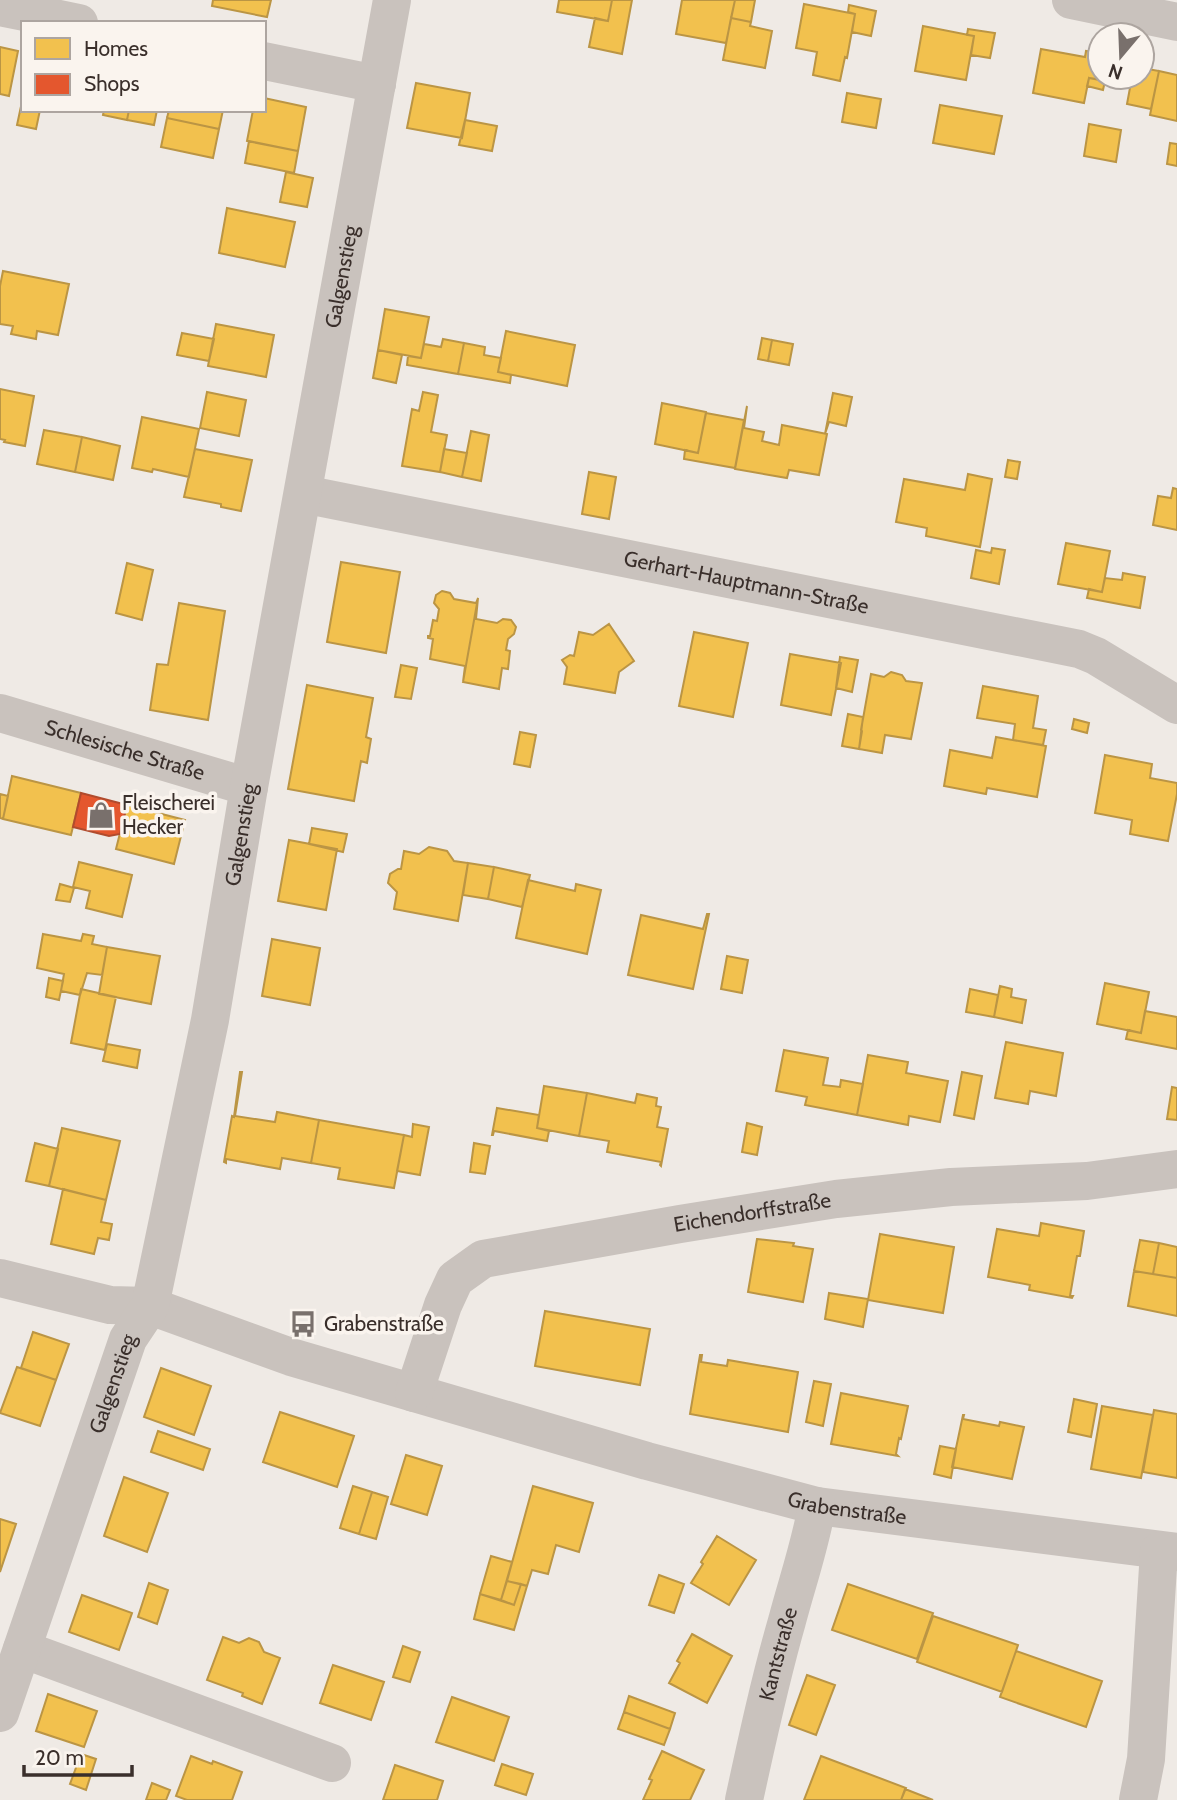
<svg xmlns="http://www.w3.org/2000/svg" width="1177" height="1800" font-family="Cabin,sans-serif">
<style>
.homes{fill:#f2c14e;stroke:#bb9544;stroke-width:2}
.shops{fill:#e4572e;stroke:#b14b2d;stroke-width:2}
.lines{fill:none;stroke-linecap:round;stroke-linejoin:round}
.street{stroke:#c9c2bd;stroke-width:38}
.labels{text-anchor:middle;stroke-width:7;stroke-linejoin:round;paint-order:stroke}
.street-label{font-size:21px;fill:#3a2f2b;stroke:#faf4ee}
.poi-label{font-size:21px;fill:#3a2f2b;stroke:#faf4ee;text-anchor:start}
</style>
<rect width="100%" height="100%" fill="#efeae5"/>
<path class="homes" d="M213,0h58l-4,17 -55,-11z
M559,0h53l-4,21 -51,-9z
M612,0h20l-10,54 -33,-7 6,-29 13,3z
M682,0h53l-9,43 -50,-9z
M735,0h20l-4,22 -20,-4z
M804,4l51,10 -8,44 -2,-1 -5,24 -27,-6 4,-23 -21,-4z
M849,5l27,6 -5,25 -19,-4 3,-18 -7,-2z
M731,18l20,4 -1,4 22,5 -7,37 -42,-8z
M923,26l51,10 -8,44 -51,-9z
M968,29l27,4 -5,25 -19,-3 3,-19 -7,-1z
M0,47l18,4 -9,45 -9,-2z
M1041,49l44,8 1,-6 14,2v24h10l-1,4 -20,-3 -5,25 -51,-10z
M1142,68l17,3 -8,38 -24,-5 5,-27h10z
M1159,71l18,4v46l-27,-6z
M1089,78l16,3 -2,9 -16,-4z
M416,83l54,10 -8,45 -55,-10z
M847,93l34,6 -5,29 -34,-6z
M23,97v13h17l-4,19 -19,-4z
M264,98l42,9 -8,44 -51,-10 6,-31h11z
M940,105l62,11 -8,38 -61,-11z
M104,110h25l-2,10 -24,-5z
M129,110h28l-3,15 -27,-5z
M169,110h54l-4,19 -52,-11z
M167,118l52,11 -6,29 -52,-11z
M465,120l32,6 -5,25 -33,-6z
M1089,124l32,6 -5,32 -32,-6z
M249,141l49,10 -4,22 -49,-10z
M1170,143l7,1v22l-10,-2z
M286,172l27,6 -6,29 -27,-5z
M227,208l68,14 -10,45 -66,-14z
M3,271l66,13 -11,51 -21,-4 -1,8 -25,-5 2,-8 -13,-2v-38z
M385,309l44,8 -8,41 -43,-8z
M216,324l58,11 -8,42 -58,-11z
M506,331l69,14 -8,41 -69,-14z
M182,333l32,6 -5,22 -32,-6z
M762,338l10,2 -4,21 -10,-2z
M443,339l21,4 -6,31 -51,-9 1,-9 13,2 3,-14 17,3z
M772,340l21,4 -4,21 -21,-4z
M464,343l21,4 -1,8 17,3 -3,14 13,3 -1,8 -52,-9z
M378,350l24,5 -6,28 -23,-5z
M0,389l34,7 -9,50 -21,-4 1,-2 -5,-1z
M207,392l39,8 -7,36 -39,-8z
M423,392l15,3 -7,37 16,3 -7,37 -38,-6 10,-57 7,2z
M833,393l19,4 -6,29 -17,-4 -4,12z
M662,403l44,9 -8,41 -43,-9z
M747,406l-3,22 20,4 -2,9 17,4 3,-20 45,9 -8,41 -30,-5 -2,8 -52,-9z
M706,413l38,7 -9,48 -51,-9 1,-9 13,3z
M142,417l57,12 -10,48 -36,-8 -1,3 -20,-4z
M44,430l38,7 -7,35 -38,-8z
M471,431l18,4 -8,46 -19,-4z
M82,437l38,9 -7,34 -38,-8z
M195,449l57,11 -11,51 -20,-4v-3l-37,-7z
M444,449l23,4 -5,24 -22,-5z
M1008,460l12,2 -3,17 -12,-2z
M589,472l27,5 -7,42 -27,-5z
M968,474l24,5 -12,68 -54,-11 1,-8 -31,-6 8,-43 61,11z
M1173,488l4,1v41l-24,-5 5,-29 13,2z
M1066,543l44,8 -8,41 -44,-8z
M992,548l13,2 -6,34 -28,-6 5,-28 15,3z
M341,562l59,10 -14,81 -59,-11z
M127,563l26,7 -11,50 -26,-7z
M1123,573l22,4 -5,31 -53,-10 2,-9 13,3 3,-14 17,2z
M442,591l8,2 4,6 22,4 2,-5 -15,84 2,-16 -35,-7 3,-20 -5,-1v-2h2l3,-16 4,1 2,-12 -5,-6 2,-8z
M478,598l-2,21 21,4 6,-4 8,1 5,7 -2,7 -6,5 -2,11 4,1 -2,18 -6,-1 -3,21 -36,-7z
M179,603l46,8 -17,109 -58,-10 7,-46 11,1z
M609,624l25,37 -15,11 -4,21 -51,-9 3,-17 -5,-7 8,-5 4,1 5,-24 14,3z
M694,632l54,11 -15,74 -54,-11z
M790,654l51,9 -10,52 -50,-10z
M840,657l18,3 -6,32 -16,-4z
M401,665l16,3 -6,31 -16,-2z
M891,672l11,3 4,6 16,2 -11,56 -26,-4 -3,18 -23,-4 3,-18 -1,-1 10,-56 13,3z
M307,685l66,13 -7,39 5,2 -4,24 -6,-2 -7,40 -66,-12z
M983,686l55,10 -5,32 13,2 -3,15 -30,-5 2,-16 -38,-6z
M848,714l15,3 -4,32 -17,-3z
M1074,719l15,4 -2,10 -15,-4z
M520,732l16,3 -6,32 -16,-3z
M996,737l50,9 -9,51 -50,-9 -1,6 -42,-8 6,-36 42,8z
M1105,755l47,9 -2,14 27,5v11l-9,47 -38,-7 2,-14 -37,-7z
M12,776l69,17 -10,42 -68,-16z
M0,794l8,2 -5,23 -3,-1z
M127,805l58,15 -11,44 -58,-15z
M312,828l35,6 -4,18 -34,-8z
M289,840l48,9 -11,61 -48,-9z
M429,847l18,4 7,10 14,2 -10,58 -64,-12 3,-17 -9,-9 2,-9 8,-5h3l3,-18 15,3z
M79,862l53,13 -10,42 -36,-9 4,-17 -17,-4z
M468,863l26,4 -6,32 -25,-4z
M494,867l36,8 -8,32 -34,-8z
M528,880l47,11 1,-7 25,6 -14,64 -71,-16z
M60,884l14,4 -4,14 -14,-2z
M707,914h2l-16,75 -65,-14 13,-60 62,14z
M43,934l38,7 2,-7 11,2 -2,8 15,3 -5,28 -15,-2 -7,22 -19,-4 3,-17 -27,-6z
M272,939l48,9 -10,57 -48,-9z
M107,947l53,9 -9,48 -52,-10z
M727,956l21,4 -6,33 -21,-4z
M49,978l14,3 -4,19 -13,-3z
M1105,983l44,9 -8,41 -44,-9z
M1000,986l12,3 -1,8 15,3 -4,23 -28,-6z
M81,989l35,8 -11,53 -34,-7z
M970,989l28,6 -4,22 -28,-5z
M1145,1011l32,6v32l-51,-10 2,-9 13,3z
M1006,1042l57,11 -7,43 -26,-5 -2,13 -33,-6z
M107,1044l33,6 -3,18 -34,-7z
M784,1050l44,8 -5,27 17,2 1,-7 22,4 -6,31 -52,-10 2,-8 -31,-6z
M868,1055l40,7 -2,11 42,8 -8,41 -31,-6 -1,9 -51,-10z
M240,1072h2l-7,44 40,6 2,-10 42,8 -8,43 -29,-5 -2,11 -54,-10v4l-2,-1 8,-46 2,1z
M962,1072l20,4 -8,43 -20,-4z
M544,1086l43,7 -8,43 -42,-8z
M1172,1087l5,1v32l-10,-1z
M587,1093l48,10 2,-9 20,4 -1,8 5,1 -4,20 11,2 -7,37 -1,-1 1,-3 -54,-10 2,-11 -30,-5z
M497,1108l42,7 -2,13 12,3 -2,10 -53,-10 -1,4h-1z
M319,1120l85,15 -10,53 -56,-9 2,-11 -29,-5z
M747,1123l15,4 -5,28 -15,-3z
M413,1124l16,3 -9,48 -23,-4 7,-36 8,2z
M62,1128l58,13 -14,59 -57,-14z
M35,1143l23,6 -9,37 -23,-5z
M474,1143l16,3 -5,28 -15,-2z
M63,1189l43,11 -5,22 11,2 -3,16 -11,-2 -4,16 -43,-10z
M1041,1223l43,8 -4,25h-3l-7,40h3l-1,2 -43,-8 1,-5 -42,-8 9,-48 42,7z
M880,1234l74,13 -11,66 -75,-13z
M757,1239l37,4 -1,3 20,3 -10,53 -55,-10z
M1140,1240l19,3 -6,31 -19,-3z
M1159,1243l18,4v31l-24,-4z
M1134,1271l43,7v38l-49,-10z
M829,1293l39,6 -5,28 -38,-8z
M545,1311l105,18 -10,56 -105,-19z
M33,1332l36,12 -13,36 -35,-12z
M700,1355h2l-1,7 26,4 1,-6 70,12 -10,60 -98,-18z
M17,1367l39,13 -16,46 -40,-13z
M161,1368l50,18 -17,49 -50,-18z
M814,1381l17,3 -8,42 -17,-4z
M841,1393l67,13 -7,33 -2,-1 -3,16 2,2 -67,-12z
M1074,1399l23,5 -6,33 -23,-5z
M1102,1406l51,9 -12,63 -50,-9z
M1154,1410l23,4v64l-34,-6z
M280,1412l74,24 -17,51 -74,-25z
M963,1415h1l-1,4 36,7 1,-4 24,5 -12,52 -60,-12z
M158,1431l52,18 -7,21 -52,-18z
M940,1446l16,3 -5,29 -17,-4z
M406,1455l36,11 -15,49 -36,-11z
M124,1477l44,16 -21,59 -43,-16z
M353,1486l19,6 -13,42 -19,-6z
M533,1486l60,17 -14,49 -23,-7 -8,29 -16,-4 -5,16 -20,-5z
M372,1492l16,5 -12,42 -17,-5z
M0,1519l16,5 -16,48z
M717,1536l39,24 -27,45 -38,-22 12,-19 -2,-2z
M491,1556l21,6 -11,38 -21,-6z
M659,1575l25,9 -10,29 -25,-8z
M507,1581l14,3 -7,21 -13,-5z
M149,1583l19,7 -11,34 -19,-7z
M521,1584l6,2 -13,44 -40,-11 6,-25 34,11z
M848,1584l85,29 -16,46 -85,-29z
M82,1595l50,18 -13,37 -50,-18z
M933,1616l85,29 -16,47 -85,-30z
M692,1634l40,22 -25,47 -38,-20 11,-20 -3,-2z
M223,1637l16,6 10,-5 10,4 5,10 16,6 -18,46 -20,-8 1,-3 -36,-13z
M403,1646l17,6 -10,30 -17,-5z
M1016,1651l86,30 -16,46 -86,-30z
M333,1665l51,17 -13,38 -51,-17z
M807,1675l28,10 -19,50 -27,-10z
M48,1694l49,17 -13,36 -48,-16z
M629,1696l46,17 -5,16 -46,-17z
M452,1697l57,20 -15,44 -58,-19z
M624,1712l46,17 -6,16 -46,-16z
M662,1751l42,19 -14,30h-47l9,-20 -3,-1z
M81,1754l15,5 -10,31 -16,-6z
M191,1756l21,8 1,-3 29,11 -10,28h-45l-11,-4z
M821,1756l85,32 -5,12h-97z
M502,1764l31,10 -7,21 -31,-10z
M395,1765l48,16 -6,19h-54z
M152,1783l18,7 -4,10h-20z
M905,1789l28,11h-32z"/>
<path class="shops" d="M81,793l46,12 -7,29 -11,2 -36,-9z"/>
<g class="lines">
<g class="street">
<path d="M1071,0l106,22"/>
<path d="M0,7l79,16"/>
<path d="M264,61l113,23"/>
<path id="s1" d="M303,494l776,155 17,7 81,49"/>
<path id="s2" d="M0,713l249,74"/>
<path id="s3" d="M0,1278l110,27 40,1 141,51 356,104 170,45 360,46"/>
<path id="s4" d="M414,1393l29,-88 12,-26 28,-20 197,-35 156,-25 115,-12 136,-6 90,-12"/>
<path d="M22,1649l310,114"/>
<path id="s5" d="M0,1713l128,-374 22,-33 60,-286 39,-233 143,-787"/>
<path id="s6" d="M744,1800c13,-60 26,-120 43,-179 10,-38 23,-75 30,-115"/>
<path d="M1138,1800l8,-41 13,-208"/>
</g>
</g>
<defs>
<symbol id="shop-bare" viewBox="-9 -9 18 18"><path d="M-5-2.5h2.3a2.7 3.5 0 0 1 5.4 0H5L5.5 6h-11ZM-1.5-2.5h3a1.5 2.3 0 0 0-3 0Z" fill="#79706c" stroke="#faf4ee" stroke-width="2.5" paint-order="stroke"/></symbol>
<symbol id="bus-bare" viewBox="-9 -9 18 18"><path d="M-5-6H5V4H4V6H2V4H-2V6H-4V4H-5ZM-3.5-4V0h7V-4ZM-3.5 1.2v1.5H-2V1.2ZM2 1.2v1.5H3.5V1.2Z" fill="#79706c" stroke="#faf4ee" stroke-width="2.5" paint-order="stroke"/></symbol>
</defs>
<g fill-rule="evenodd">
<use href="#shop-bare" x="82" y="796" width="38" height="38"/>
<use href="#bus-bare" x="284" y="1305" width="38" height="38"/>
</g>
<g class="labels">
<g class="street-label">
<text dy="7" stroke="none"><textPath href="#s5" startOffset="1482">Galgenstieg</textPath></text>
<text dy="7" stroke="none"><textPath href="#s1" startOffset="452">Gerhart-Hauptmann-Straße</textPath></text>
<text dy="7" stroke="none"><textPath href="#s2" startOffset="130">Schlesische Straße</textPath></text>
<text dy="7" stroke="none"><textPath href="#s5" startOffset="915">Galgenstieg</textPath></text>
<text dy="7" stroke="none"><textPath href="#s4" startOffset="429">Eichendorffstraße</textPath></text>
<text dy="7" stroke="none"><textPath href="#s5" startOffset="348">Galgenstieg</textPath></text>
<text dy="7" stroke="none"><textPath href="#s3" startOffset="880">Grabenstraße</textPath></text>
<text dy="7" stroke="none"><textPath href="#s6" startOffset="150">Kantstraße</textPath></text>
</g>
<g class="poi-label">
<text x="122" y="810">Fleischerei<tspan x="122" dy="24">Hecker</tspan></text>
<text x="324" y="1331">Grabenstraße</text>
</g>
</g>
<rect x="21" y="21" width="245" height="91" fill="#faf4ee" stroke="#ada5a0" stroke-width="2"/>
<rect x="35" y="38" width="35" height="21" fill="#f2c14e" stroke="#ada5a0" stroke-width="2"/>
<text x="84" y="56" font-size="21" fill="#3a2f2b">Homes</text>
<rect x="35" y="74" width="35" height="21" fill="#e4572e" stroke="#ada5a0" stroke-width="2"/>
<text x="84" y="91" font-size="21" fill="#3a2f2b">Shops</text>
<g transform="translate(1121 56) rotate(199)"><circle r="33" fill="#faf4ee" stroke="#ada5a0" stroke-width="2"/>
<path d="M0-5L12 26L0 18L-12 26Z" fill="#79706c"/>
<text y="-10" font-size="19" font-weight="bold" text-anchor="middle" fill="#3a2f2b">N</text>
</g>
<path d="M24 1765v10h108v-10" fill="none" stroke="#3a2f2b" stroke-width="3.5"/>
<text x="35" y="1765" font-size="21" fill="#3a2f2b" stroke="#faf4ee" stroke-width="5" paint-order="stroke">20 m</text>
</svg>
